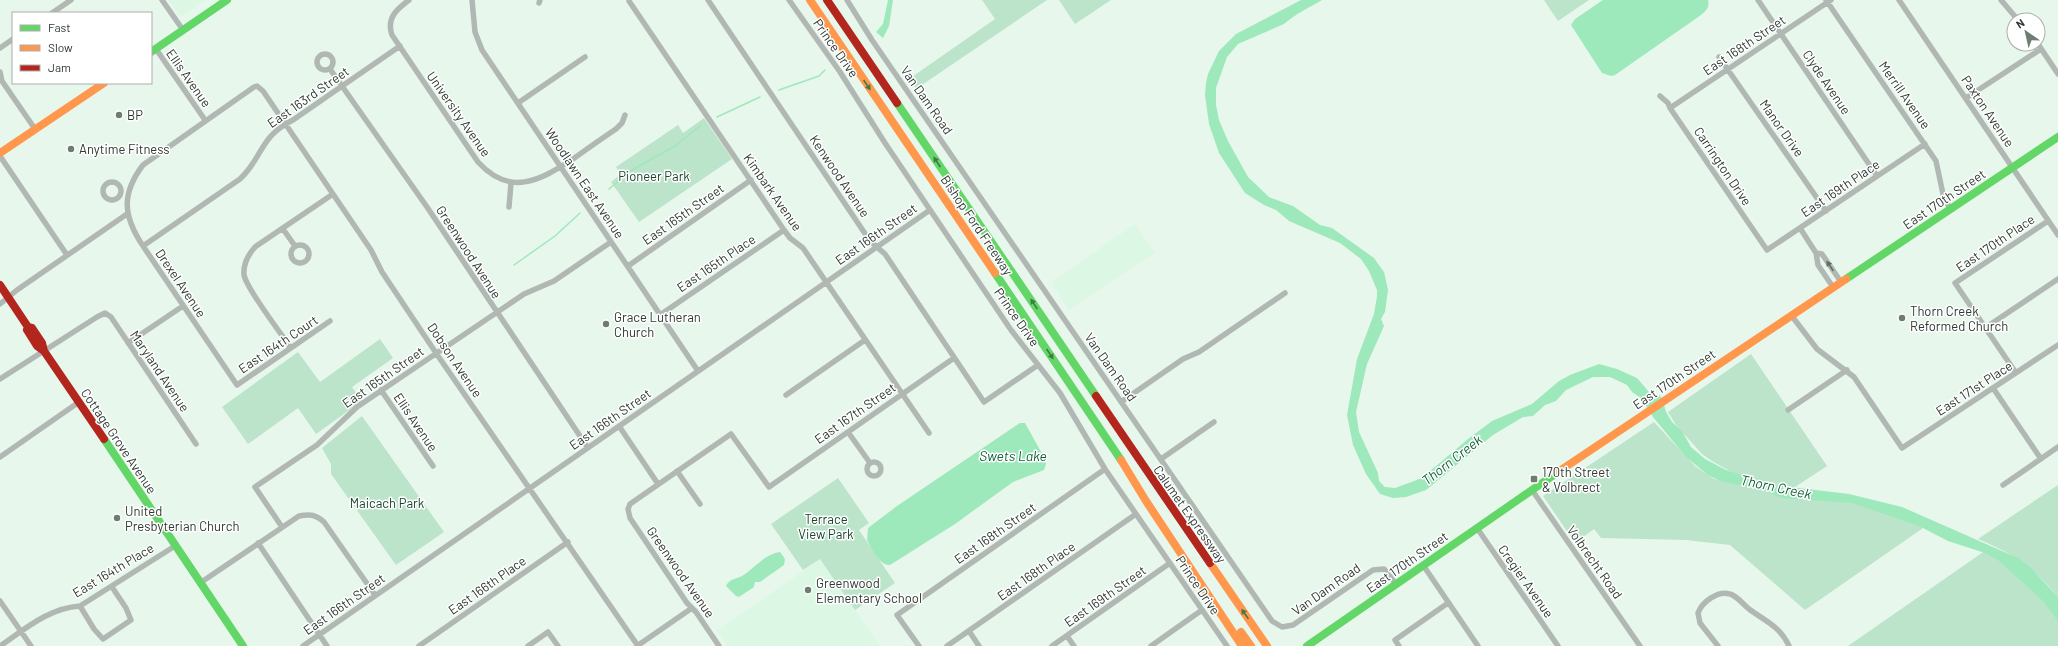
<svg xmlns="http://www.w3.org/2000/svg" width="2058" height="646" font-family="Barlow,sans-serif">
<style>
.built{fill:#dcf8e5}
.green{fill:#bce4ca}
.water{fill:#9de9bb}
.lines{fill:none;stroke-linecap:round;stroke-linejoin:round}
.stream{stroke:#9de9bb;stroke-width:1.5}
.street{stroke:#b1b8b4;stroke-width:5.5}
.fast{stroke:#63d668;stroke-width:8}
.slow{stroke:#ff974d;stroke-width:8}
.jam{stroke:#b3261e;stroke-width:8}
.oneway{fill:#437847}
.oneway2{fill:#626c65}
.poi-dot{fill:#6e7c72;stroke:#fff;stroke-width:1.5}
.labels{text-anchor:middle;stroke-width:3;stroke-linejoin:round;paint-order:stroke}
.street-label{font-size:13px;fill:#2d3931;stroke:#fff}
.poi-label{font-size:13px;fill:#2d3931;stroke:#fff;text-anchor:start}
.park-label{font-size:13px;fill:#19442c;stroke:#fff}
.water-label{font-size:14px;font-style:italic;fill:#125f39;stroke:#fff}
</style>
<rect width="100%" height="100%" fill="#e7f7ec"/>
<path class="built" d="M168,0h37l-24,17z
M1135,224l20,29 -86,57 -18,-28z
M820,559l60,87h-153l-10,-15z"/>
<path class="green" d="M982,0h65l-131,89 -7,-10 86,-60z
M1059,0h52l-36,24z
M1544,0h45l-31,21z
M704,118l28,41 -93,63 -28,-40 10,-8 -5,-7 62,-42 5,8z
M380,339l13,19 -41,29 10,14 -46,33 -18,-26 -50,36 -26,-37 76,-55 22,30z
M1751,354l76,112 -35,23 -52,-12 -28,-16 -10,-7 -26,-29 -8,-13z
M362,416l82,116 -48,33 -65,-91v-10l-9,-16z
M1654,422l41,44 19,13 65,14 47,4 73,16 27,13 -121,84 -75,-65 -44,-5 -85,-2 -7,-9 -19,14 -32,-47z
M838,478l31,45 -10,7 36,53 -40,27 -35,-51 -17,11 -32,-46z
M2058,485v112c-27,-32 -42,-42 -80,-58z
M1989,548l69,58v40h-210z"/>
<path class="water" d="M888,0h5l-4,26 -6,12 -7,-6 7,-8z
M1301,0h21c-12,7 -28,15 -38,24l-46,20 -11,13 -11,31v17l3,15 9,21 20,36 21,20 24,9 27,19 12,3 42,30 10,14 4,18 -3,22 -4,7 3,7 -17,38 -11,48 3,20 19,41 1,8 6,6 10,1 27,-10 46,-39 24,-18 40,-17 27,-23 11,-6 29,-11 18,5 20,9 12,14 10,3 3,3 4,14 6,10 10,9 9,16 14,12 21,11 47,15 76,9 53,13 116,51 13,10 27,29v24l-15,-20 -45,-41 -13,-7 -37,-12 -29,-15 -67,-23 -70,-5 -16,-7 -46,-10 -12,-6 -22,-18 -33,-40 -12,-19 -9,-6 -5,-7 -17,-8h-17l-27,13 -10,11 -11,4 -12,11 -10,1 -30,18 -67,55 -20,7 -13,1 -13,-4 -14,-20 -13,-29 -6,-30 10,-56 17,-45 3,-18v-6l-8,-19 -8,-12 -21,-16 -51,-22 -13,-11 -12,-5 -19,-12 -26,-40 -10,-29 -4,-29 1,-12 2,-9 11,-23 17,-17z
M1603,0h105c2,7 -2,11 -7,15l-86,60 -4,1 -9,-3 -31,-48 4,-6z
M1020,423h5l20,36 1,5 -2,6 -31,12 -58,42 -65,41c-10,1 -19,-17 -23,-25l1,-12 29,-22z
M780,552l5,7 -1,6 -24,17h-5l-1,5 -15,10 -3,-1 -10,-10c3,-7 10,-7 16,-10 12,-7 22,-22 38,-24z"/>
<g class="lines">
<path class="stream" d="M779,90l40,-14 6,-6
M717,117l43,-20
M609,189l23,-19 43,-24 26,-21
M514,265l41,-29 25,-23"/>
<path class="street" d="M162,0l21,30
M409,0c-12,9 -23,18 -17,35l86,127c32,35 61,19 95,-3 14,-10 28,-20 43,-30l6,-6 3,-8
M472,0l3,32 7,18 216,321
M708,0l162,241 15,13 99,148 54,-37
M789,0l51,72 45,71 126,187 49,63 45,76 122,177
M847,0l25,40 400,581 10,6 11,-2 80,-55 11,-1 12,15
M1758,0l119,176
M1826,0l110,161 7,33 7,15
M1899,0l159,235
M2001,0l17,20
M629,1l155,229 6,8 13,10 126,185
M539,3l1,-3
M52,13l19,-13
M2038,44l20,30
M0,48l13,-9
M156,49l49,71
M317 62a8 8 0 1 1 16 0a8 8 0 1 1-16 0Z
M1719,57l107,154
M330,69l97,138 161,241
M0,72l2,9 33,48
M1660,96l8,7 2,5 97,142 158,-106
M1966,98l75,-49
M518,103l67,-46
M1670,108l161,-108
M0,156l67,99
M103 191a9 9 0 1 1 18 0a9 9 0 1 1-18 0Z
M509,207l2,-24
M1800,228l16,25 2,12 15,22
M283,229l12,17
M291 254a9 9 0 1 1 18 0a9 9 0 1 1-18 0Z
M143,246l97,-67c24,-23 19,-42 53,-59l107,-74
M1816,253l6,1 19,28
M628,266l123,-86
M0,304l17,-14 110,-76
M660,315l124,-85
M1791,315l26,34 37,28 48,71 156,-103
M330,321l-93,64 -94,-139c-20,-30 -22,-52 0,-81l111,-78 3,-1 6,5 108,159 11,22 54,81 202,293
M1985,328l73,-49
M128,343l55,-37
M291,348c-9,-13 -45,-60 -47,-73 -1,-11 4,-20 11,-28l78,-53
M2016,373l-61,-90 93,-62
M0,379l97,-62 8,-4 6,4 85,127
M1993,388l48,71
M381,390l52,76
M786,395l79,-55
M1121,402l62,-43 16,-7 86,-59
M1788,410l59,-40
M619,426l39,58
M848,432l22,31
M0,457l79,-55
M1161,459l53,-37
M867 469a7 7 0 1 1 14 0a7 7 0 1 1-14 0Z
M677,471l23,33
M2003,485l55,-38
M1532,490l108,156
M282,527l-27,-40 62,-42 40,-38 167,-113 30,-13 57,-39
M1477,528l81,118
M258,543l69,103
M1423,565l55,81
M200,583l99,-67c10,-2 16,-2 25,6l51,73
M0,601l31,45
M80,606l14,23 9,10 28,-19 -5,-12 -14,-21
M969,631l10,15
M1067,636l7,10
M0,646c25,-17 49,-38 80,-40l95,-60
M303,646l627,-436
M419,646l149,-104
M528,646l20,-14 10,14
M637,646l55,-38
M719,646l-23,-34 -9,-9 -57,-85 -2,-9 2,-5 101,-70 38,53 185,-129
M919,646l-22,-31 208,-146
M947,646l189,-132
M1052,646l118,-83
M1151,646l51,-36
M1399,646l-4,-6 53,-37
M1718,646l-18,-23 -2,-10c4,-11 20,-23 32,-19 7,2 13,10 19,15 16,12 31,17 40,37"/>
<path class="fast" d="M151,52l76,-52
M897,103l199,293
M995,273l126,187
M1846,279l212,-142
M104,439l139,207
M1307,646l251,-174"/>
<path class="slow" d="M810,0l185,273
M0,153l104,-70
M1121,460l25,41 96,145
M1558,472l288,-193
M1210,563l57,83
M1241,632l10,14"/>
<path class="jam" d="M827,0l70,103
M0,285l28,42 4,1 10,15 2,8 60,88
M27,330l10,16 7,5
M1096,396l114,167"/>
</g>
<defs><path id="oneway-solid" d="M-6-.8H1V-3.2L6.5 0L1 3.2V.8H-6Z"/></defs>
<g class="oneway">
<use href="#oneway-solid" transform="translate(867 85) rotate(56)"/>
<use href="#oneway-solid" transform="translate(937 162) rotate(-124)"/>
<use href="#oneway-solid" transform="translate(1034 304) rotate(-124)"/>
<use href="#oneway-solid" transform="translate(1050 354) rotate(56)"/>
<use href="#oneway-solid" transform="translate(1245 614) rotate(-125)"/>
</g>
<use class="oneway2" href="#oneway-solid" transform="translate(1830 266) rotate(-124)"/>
<g class="poi-dot">
<circle cx="119" cy="115" r="4"/>
<circle cx="71" cy="149" r="4"/>
<circle cx="1902" cy="318" r="4"/>
<circle cx="606" cy="324" r="4"/>
<rect x="1530" y="475" width="8" height="8" rx="2"/>
<circle cx="117" cy="518" r="4"/>
<circle cx="808" cy="590" r="4"/>
</g>
<g class="labels">
<g class="street-label">
<text transform="translate(1744 45) rotate(-34)" y="5">East 168th Street</text>
<text transform="translate(836 48) rotate(55)" y="5">Prince Drive</text>
<text transform="translate(189 78) rotate(55)" y="5">Ellis Avenue</text>
<text transform="translate(1827 82) rotate(56)" y="5">Clyde Avenue</text>
<text transform="translate(1905 95) rotate(55)" y="5">Merrill Avenue</text>
<text transform="translate(308 97) rotate(-35)" y="5">East 163rd Street</text>
<text transform="translate(927 100) rotate(55)" y="5">Van Dam Road</text>
<text transform="translate(1988 111) rotate(56)" y="5">Paxton Avenue</text>
<text transform="translate(459 114) rotate(55)" y="5">University Avenue</text>
<text transform="translate(1782 128) rotate(55)" y="5">Manor Drive</text>
<text transform="translate(1723 166) rotate(56)" y="5">Carrington Drive</text>
<text transform="translate(840 176) rotate(56)" y="5">Kenwood Avenue</text>
<text transform="translate(585 183) rotate(56)" y="5">Woodlawn East Avenue</text>
<text transform="translate(1840 188) rotate(-34)" y="5">East 169th Place</text>
<text transform="translate(773 192) rotate(55)" y="5">Kimbark Avenue</text>
<text transform="translate(1944 199) rotate(-34)" y="5">East 170th Street</text>
<text transform="translate(683 214) rotate(-35)" y="5">East 165th Street</text>
<text transform="translate(977 225) rotate(56)" y="5">Bishop Ford Freeway</text>
<text transform="translate(876 234) rotate(-35)" y="5">East 166th Street</text>
<text transform="translate(1995 243) rotate(-34)" y="5">East 170th Place</text>
<text transform="translate(469 252) rotate(57)" y="5">Greenwood Avenue</text>
<text transform="translate(716 263) rotate(-34)" y="5">East 165th Place</text>
<text transform="translate(181 283) rotate(56)" y="5">Drexel Avenue</text>
<text transform="translate(1017 317) rotate(55)" y="5">Prince Drive</text>
<text transform="translate(278 344) rotate(-34)" y="5">East 164th Court</text>
<text transform="translate(455 360) rotate(56)" y="5">Dobson Avenue</text>
<text transform="translate(1111 367) rotate(55)" y="5">Van Dam Road</text>
<text transform="translate(160 371) rotate(56)" y="5">Maryland Avenue</text>
<text transform="translate(383 377) rotate(-35)" y="5">East 165th Street</text>
<text transform="translate(1674 379) rotate(-34)" y="5">East 170th Street</text>
<text transform="translate(1974 388) rotate(-33)" y="5">East 171st Place</text>
<text transform="translate(855 413) rotate(-35)" y="5">East 167th Street</text>
<text transform="translate(610 419) rotate(-35)" y="5">East 166th Street</text>
<text transform="translate(416 422) rotate(56)" y="5">Ellis Avenue</text>
<text transform="translate(119 441) rotate(56)" y="5">Cottage Grove Avenue</text>
<text transform="translate(1190 514) rotate(55)" y="5">Calumet Expressway</text>
<text transform="translate(995 533) rotate(-35)" y="5">East 168th Street</text>
<text transform="translate(1407 562) rotate(-35)" y="5">East 170th Street</text>
<text transform="translate(1595 562) rotate(55)" y="5">Volbrecht Road</text>
<text transform="translate(113 570) rotate(-31)" y="5">East 164th Place</text>
<text transform="translate(1036 571) rotate(-35)" y="5">East 168th Place</text>
<text transform="translate(681 572) rotate(55)" y="5">Greenwood Avenue</text>
<text transform="translate(1526 581) rotate(55)" y="5">Cregier Avenue</text>
<text transform="translate(487 585) rotate(-35)" y="5">East 166th Place</text>
<text transform="translate(1198 585) rotate(56)" y="5">Prince Drive</text>
<text transform="translate(1326 589) rotate(-35)" y="5">Van Dam Road</text>
<text transform="translate(1105 596) rotate(-35)" y="5">East 169th Street</text>
<text transform="translate(344 604) rotate(-35)" y="5">East 166th Street</text>
</g>
<g class="poi-label">
<text x="127" y="120">BP</text>
<text x="79" y="154">Anytime Fitness</text>
<text x="1910" y="316">Thorn Creek<tspan x="1910" dy="15">Reformed Church</tspan></text>
<text x="614" y="322">Grace Lutheran<tspan x="614" dy="15">Church</tspan></text>
<text x="1542" y="477">170th Street<tspan x="1542" dy="15">&amp; Volbrect</tspan></text>
<text x="125" y="516">United<tspan x="125" dy="15">Presbyterian Church</tspan></text>
<text x="816" y="588">Greenwood<tspan x="816" dy="15">Elementary School</tspan></text>
</g>
<g class="park-label">
<text x="654" y="181">Pioneer Park</text>
<text x="387" y="508">Maicach Park</text>
<text x="826" y="524">Terrace<tspan x="826" dy="15">View Park</tspan></text>
</g>
<g class="water-label">
<text x="1013" y="461">Swets Lake</text>
<text transform="translate(1452 460) rotate(-38)" y="5">Thorn Creek</text>
<text transform="translate(1776 487) rotate(12)" y="5">Thorn Creek</text>
</g>
</g>
<rect x="12" y="12" width="140" height="72" fill="#ffffff" stroke="#abb0ad"/>
<rect x="20" y="25" width="20" height="6" fill="#63d668" stroke="#abb0ad"/>
<text x="48" y="32" font-size="12" fill="#2d3931">Fast</text>
<rect x="20" y="45" width="20" height="6" fill="#ff974d" stroke="#abb0ad"/>
<text x="48" y="52" font-size="12" fill="#2d3931">Slow</text>
<rect x="20" y="65" width="20" height="6" fill="#b3261e" stroke="#abb0ad"/>
<text x="48" y="72" font-size="12" fill="#2d3931">Jam</text>
<g transform="translate(2026 32) rotate(326)"><circle r="19" fill="#ffffff" stroke="#abb0ad"/>
<path d="M0-3L7 15L0 10L-7 15Z" fill="#6e7c72"/>
<text y="-6" font-size="11" font-weight="bold" text-anchor="middle" fill="#2d3931">N</text>
</g>
</svg>
